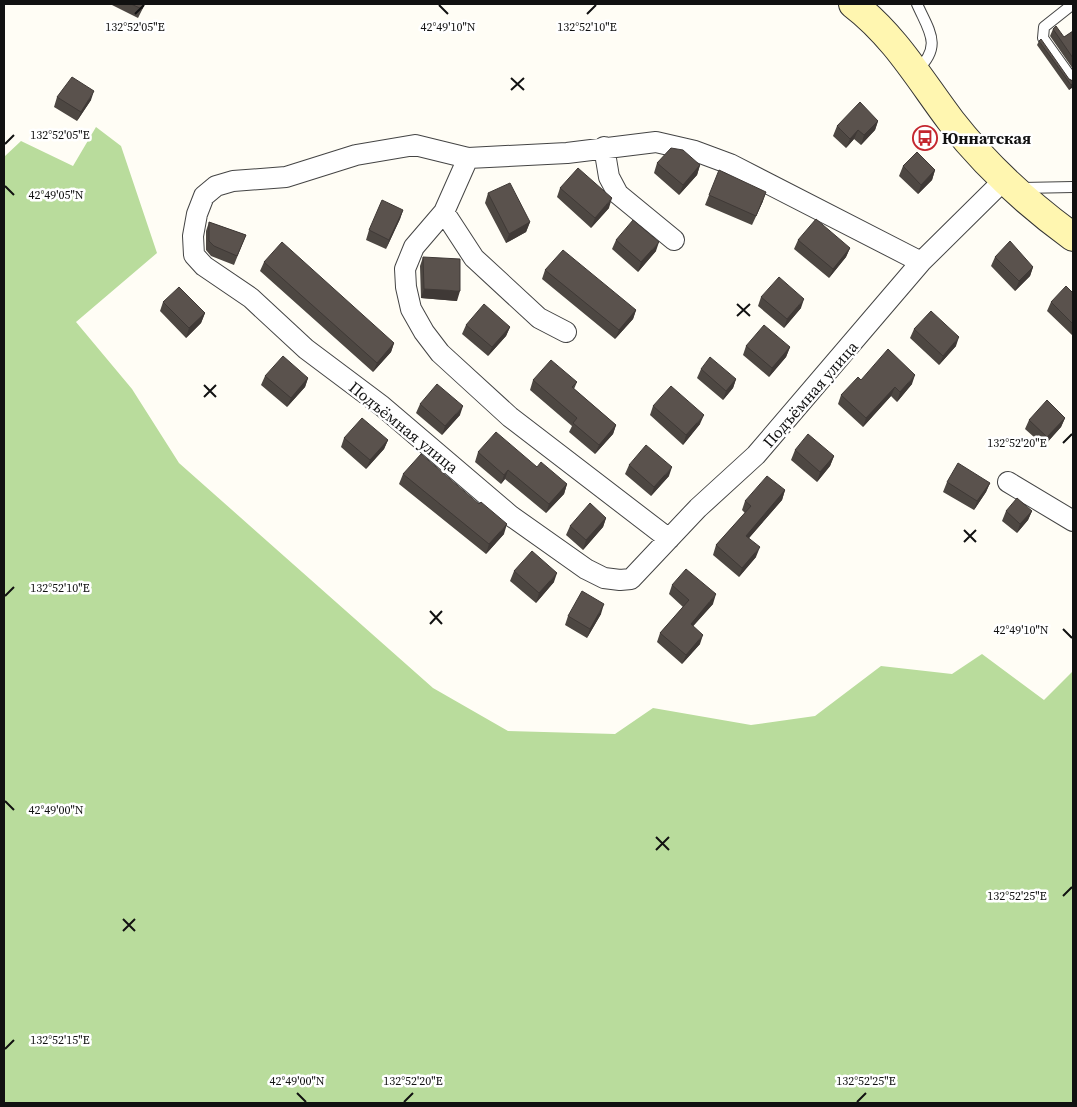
<svg xmlns="http://www.w3.org/2000/svg" width="1077" height="1107" font-family="'Source Serif 4',serif">
<style>
.forest{fill:#b9dc9c}
.lines{fill:none;stroke-linecap:round;stroke-linejoin:round}
.lane-casing{stroke:#444;stroke-width:12}
.street-casing{stroke:#444;stroke-width:22}
.secondary-casing{stroke:#333;stroke-width:30}
.lane{stroke:#fff;stroke-width:10}
.street{stroke:#fff;stroke-width:20}
.secondary{stroke:#fff6b0;stroke-width:28}
.wall{fill:#4d4742}
.shaded-wall{fill:#3f3936}
.building{fill:#5a524d;stroke:#3f3936}
.ticks{fill:none;stroke:#111;stroke-width:2}
.labels{text-anchor:middle;stroke-width:5;stroke-linejoin:round;paint-order:stroke}
.poi-label{font-size:16px;font-weight:bold;fill:#111;stroke:#fff;text-anchor:start}
.street-label{font-size:16px;fill:#111;stroke:#fff}
.ticks-label{font-size:12px;text-anchor:middle;fill:#111;stroke:#fff;stroke-width:5;stroke-linejoin:round;paint-order:stroke}
</style>
<rect width="100%" height="100%" fill="#fffdf5"/>
<path class="forest" d="M96,127l25,19 36,107 -81,69 56,67 47,74 254,225 75,43 107,3 38,-26 98,17 64,-9 66,-50 71,8 30,-20 62,46 29,-29v432h-1069v-946l17,-16 52,25z"/>
<g class="lines">
<defs>
<path id="lane" d="M917,4c12,27 26,42 0,66
M1073,4l-29,23 -1,11 30,42
M1022,188l51,-1"/>
<path id="street" d="M604,147l5,30 9,17 56,46
M468,158l-24,54 -30,35 -9,22 1,18 5,22 13,23 16,21 70,64 159,122
M444,212l30,46 65,60 27,14
M921,262l-191,-98 -35,-13 -39,-9 -89,11 -99,5 -53,-13 -59,10 -70,22 -53,4 -17,5 -12,10 -7,18 -4,22 1,19 10,11 47,32 55,51 76,57 129,110 75,53 18,9 16,2 11,-1 67,-71 58,-53 165,-193 83,-82
M1008,482l65,39"/>
<path id="secondary" d="M853,4c42,32 67,76 98,117 35,45 77,83 122,116"/>
</defs>
<use href="#lane" class="lane-casing"/>
<use href="#street" class="street-casing"/>
<use href="#secondary" class="secondary-casing"/>
<use href="#lane" class="lane"/>
<use href="#street" class="street"/>
<use href="#secondary" class="secondary"/>
</g>
<path class="wall" d="M110,4h35l-7,14z
M1053,29l11,8 9,-6v38l-23,-33z
M1039,41l30,38 4,2v6l-4,3 -32,-45z
M57,97l34,3 -14,21 -23,-14z
M878,121l-3,9 -14,15 -7,-6 -8,9 -13,-12 4,-10z
M657,163l43,2 -3,10 -18,20 -25,-22z
M903,166l32,4 -3,10 -14,14 -19,-18z
M560,188l49,20 -18,20 -34,-31z
M488,193l42,29 -4,10 -20,11 -21,-40z
M709,195l54,6 -11,24 -47,-20z
M403,210l-3,9 -14,30 -20,-9 3,-10z
M209,222l37,13 -12,30 -23,-9 -5,-6v-19z
M616,240l40,11 -18,21 -26,-23z
M798,240l52,8 -4,9 -17,21 -35,-29z
M423,257l34,44 -36,-3 -1,-32z
M995,257l38,10 -3,9 -15,15 -24,-25z
M264,262l130,81 -3,9 -18,20 -113,-101z
M545,270l91,40 -3,9 -18,20 -73,-60z
M1073,293v41l-1,1 -25,-24 4,-9z
M761,297l40,11 -17,20 -26,-22z
M163,302l42,11 -4,10 -15,15 -26,-27z
M466,325l44,2 -4,9 -18,20 -26,-22z
M914,329l42,17 -17,19 -29,-27z
M746,346l44,1 -4,10 -17,20 -26,-22z
M701,369l35,10 -3,9 -10,12 -26,-22z
M265,376l43,2 -3,9 -18,20 -26,-22z
M533,380l44,2 -3,7 42,36 -3,9 -18,20 -26,-22 3,-6 -42,-36z
M861,380l51,4 -15,18 -6,-6 -28,31 -25,-23 3,-9z
M420,404l40,11 -18,20 -26,-22z
M653,406l47,18 -17,21 -33,-30z
M1065,418l-4,9 -17,19 -19,-17 4,-9z
M344,438l44,2 -4,9 -18,20 -25,-22z
M795,450l39,6 -4,10 -13,16 -26,-22z
M478,452l59,15 30,17 -3,10 -18,19 -41,-34 -4,5 -26,-22z
M629,465l40,11 -18,20 -26,-22z
M403,474l101,60 -18,20 -87,-70z
M947,482l43,1 -4,9 -12,18 -31,-18z
M785,490l-3,10 -33,38 7,19 -17,20 -26,-22 3,-10 29,-32 -3,-3 3,-9z
M1006,511h26l-4,9 -11,13 -15,-12z
M606,518l-3,9 -20,23 -17,-15 4,-9z
M514,571l40,11 -18,21 -26,-22z
M672,585l41,19 -20,22 7,18 -18,20 -25,-22 3,-9 23,-26 -14,-13z
M601,614l-14,24 -22,-13 3,-9z"/>
<path class="shaded-wall" d="M1073,83v4l-4,3 2,-5z
M94,91l-3,9 -14,21 4,-9z
M878,121l-3,9 -14,15 3,-10z
M858,130l-4,9 -8,9 4,-9z
M700,165l-3,10 -18,20 4,-10z
M935,170l-3,10 -14,14 3,-9z
M766,192l-3,9 -11,24 4,-9z
M612,198l-3,10 -18,20 4,-10z
M403,210l-3,9 -14,30 3,-9z
M530,222l-4,10 -20,11 3,-9z
M659,242l-3,9 -18,21 3,-10z
M850,248l-4,9 -17,21 4,-9z
M1033,267l-3,9 -15,15 4,-10z
M424,289l36,2 -3,10 -36,-3z
M804,299l-3,9 -17,20 3,-9z
M636,310l-3,9 -18,20 4,-9z
M205,313l-4,10 -15,15 3,-10z
M510,327l-4,9 -18,20 4,-9z
M959,337l-3,9 -17,19 4,-9z
M394,343l-3,9 -18,20 4,-9z
M790,347l-4,10 -17,20 3,-9z
M915,375l-3,9 -15,18 3,-10z
M308,378l-3,9 -18,20 4,-9z
M736,379l-3,9 -10,12 3,-9z
M895,387l-4,9 -28,31 3,-9z
M463,406l-3,9 -18,20 3,-9z
M704,415l-4,9 -17,21 3,-10z
M1065,418l-4,9 -17,19 3,-9z
M616,425l-3,9 -18,20 4,-9z
M388,440l-4,9 -18,20 4,-9z
M834,456l-4,10 -13,16 3,-10z
M672,467l-3,9 -18,20 3,-9z
M508,470l-3,9 -4,5 3,-9z
M990,483l-4,9 -12,18 3,-9z
M567,484l-3,10 -18,19 3,-9z
M785,490l-3,10 -39,45 3,-9z
M1032,511l-4,9 -11,13 3,-9z
M606,518l-3,9 -20,23 3,-10z
M507,524l-3,10 -18,20 3,-10z
M760,547l-4,10 -17,20 3,-9z
M557,573l-3,9 -18,21 3,-10z
M716,594l-3,10 -26,29 4,-9z
M604,604l-3,10 -14,24 3,-9z
M703,635l-3,9 -18,20 4,-9z"/>
<path class="building" d="M131,4h13l-2,5z
M1056,26l8,11 9,-6v27l-20,-29z
M1041,39l28,40 4,2v2l-2,2 -32,-44z
M72,77l22,14 -13,21 -24,-15z
M860,102l18,19 -14,14 -6,-5 -8,9 -13,-13z
M671,148l12,2 17,15 -17,20 -26,-22z
M917,152l18,18 -14,15 -18,-19z
M578,168l34,30 -17,20 -35,-30z
M719,170l47,22 -10,24 -47,-21z
M510,183l20,39 -21,12 -21,-41z
M382,200l21,10 -14,30 -20,-10z
M816,219l34,29 -17,21 -35,-29z
M633,220l26,22 -18,20 -25,-22z
M209,222l37,13 -9,21 -23,-10 -5,-5z
M1010,241l23,26 -14,14 -24,-24z
M282,242l112,101 -17,20 -113,-101z
M563,250l73,60 -17,20 -74,-60z
M423,257l37,2v32l-36,-2z
M779,277l25,22 -17,20 -26,-22z
M1066,286l7,7v31l-22,-22z
M179,287l26,26 -16,15 -26,-26z
M484,304l26,23 -18,20 -26,-22z
M931,311l28,26 -16,19 -29,-27z
M764,325l26,22 -18,21 -26,-22z
M888,349l27,26 -15,17 -5,-5 -29,31 -25,-23 17,-18 3,3z
M283,356l25,22 -17,20 -26,-22z
M710,357l26,22 -10,12 -25,-22z
M551,360l26,22 -5,5 44,38 -17,20 -26,-22 4,-5 -44,-38z
M437,384l26,22 -18,20 -25,-22z
M671,386l33,29 -18,20 -33,-29z
M1047,400l18,18 -18,19 -18,-17z
M362,418l26,22 -18,20 -26,-22z
M496,432l41,35 4,-5 26,22 -18,20 -41,-34 -4,5 -26,-23z
M808,434l26,22 -14,16 -25,-22z
M646,445l26,22 -18,20 -25,-22z
M421,454l58,50 2,-2 26,22 -18,20 -86,-70z
M958,463l32,20 -13,18 -30,-19z
M767,476l18,14 -39,46 14,11 -18,21 -26,-23 35,-39 -6,-5z
M1017,498l15,13 -12,13 -14,-13z
M590,503l16,15 -20,22 -16,-14z
M532,551l25,22 -18,20 -25,-22z
M686,569l30,25 -25,30 12,11 -17,20 -26,-22 29,-33 -17,-15z
M582,591l22,13 -14,25 -22,-13z"/>
<path class="ticks" d="M439,5l9,9M135,14l9,-9M587,14l9,-9M511,78l13,12M511,90l13,-12M5,144l9,-9M5,186l9,9M737,304l13,12M737,316l13,-12M204,385l12,12M204,397l12,-12M1063,443l9,-9M964,530l12,12M964,542l12,-12M5,596l9,-9M430,611l12,13M430,624l12,-13M1063,629l9,9M5,801l9,9M656,837l13,13M656,850l13,-13M1063,896l9,-9M123,919l12,12M123,931l12,-12M5,1049l9,-9M297,1093l9,9M404,1102l9,-9M857,1102l9,-9"/>
<defs>
<symbol id="bus-ring" viewBox="-11 -11 22 22"><circle r="9.5" fill="#fff" stroke="#c4262e" stroke-width="1.5"/><path d="M-5-6H5V4H4V6H2V4H-2V6H-4V4H-5ZM-3.5-4V0h7V-4ZM-3.5 1.2v1.5H-2V1.2ZM2 1.2v1.5H3.5V1.2Z" fill="#c4262e"/></symbol>
</defs>
<g fill-rule="evenodd">
<use href="#bus-ring" x="911" y="124" width="28" height="28"/>
</g>
<g class="labels">
<g class="poi-label">
<text x="942" y="144">Юннатская</text>
</g>
<g class="street-label">
<text transform="translate(810 394) rotate(-49)" y="6">Подъёмная улица</text>
<text transform="translate(404 427) rotate(39)" y="6">Подъёмная улица</text>
</g>
</g>
<g class="ticks-label">
<text x="135" y="31">132°52'05"E</text>
<text x="448" y="31">42°49'10"N</text>
<text x="587" y="31">132°52'10"E</text>
<text x="60" y="139">132°52'05"E</text>
<text x="56" y="199">42°49'05"N</text>
<text x="1017" y="447">132°52'20"E</text>
<text x="60" y="592">132°52'10"E</text>
<text x="1021" y="634">42°49'10"N</text>
<text x="56" y="814">42°49'00"N</text>
<text x="1017" y="900">132°52'25"E</text>
<text x="60" y="1044">132°52'15"E</text>
<text x="297" y="1085">42°49'00"N</text>
<text x="413" y="1085">132°52'20"E</text>
<text x="866" y="1085">132°52'25"E</text>
</g>
<rect width="1077" height="1107" fill="none" stroke="#111111" stroke-width="10"/>
</svg>
